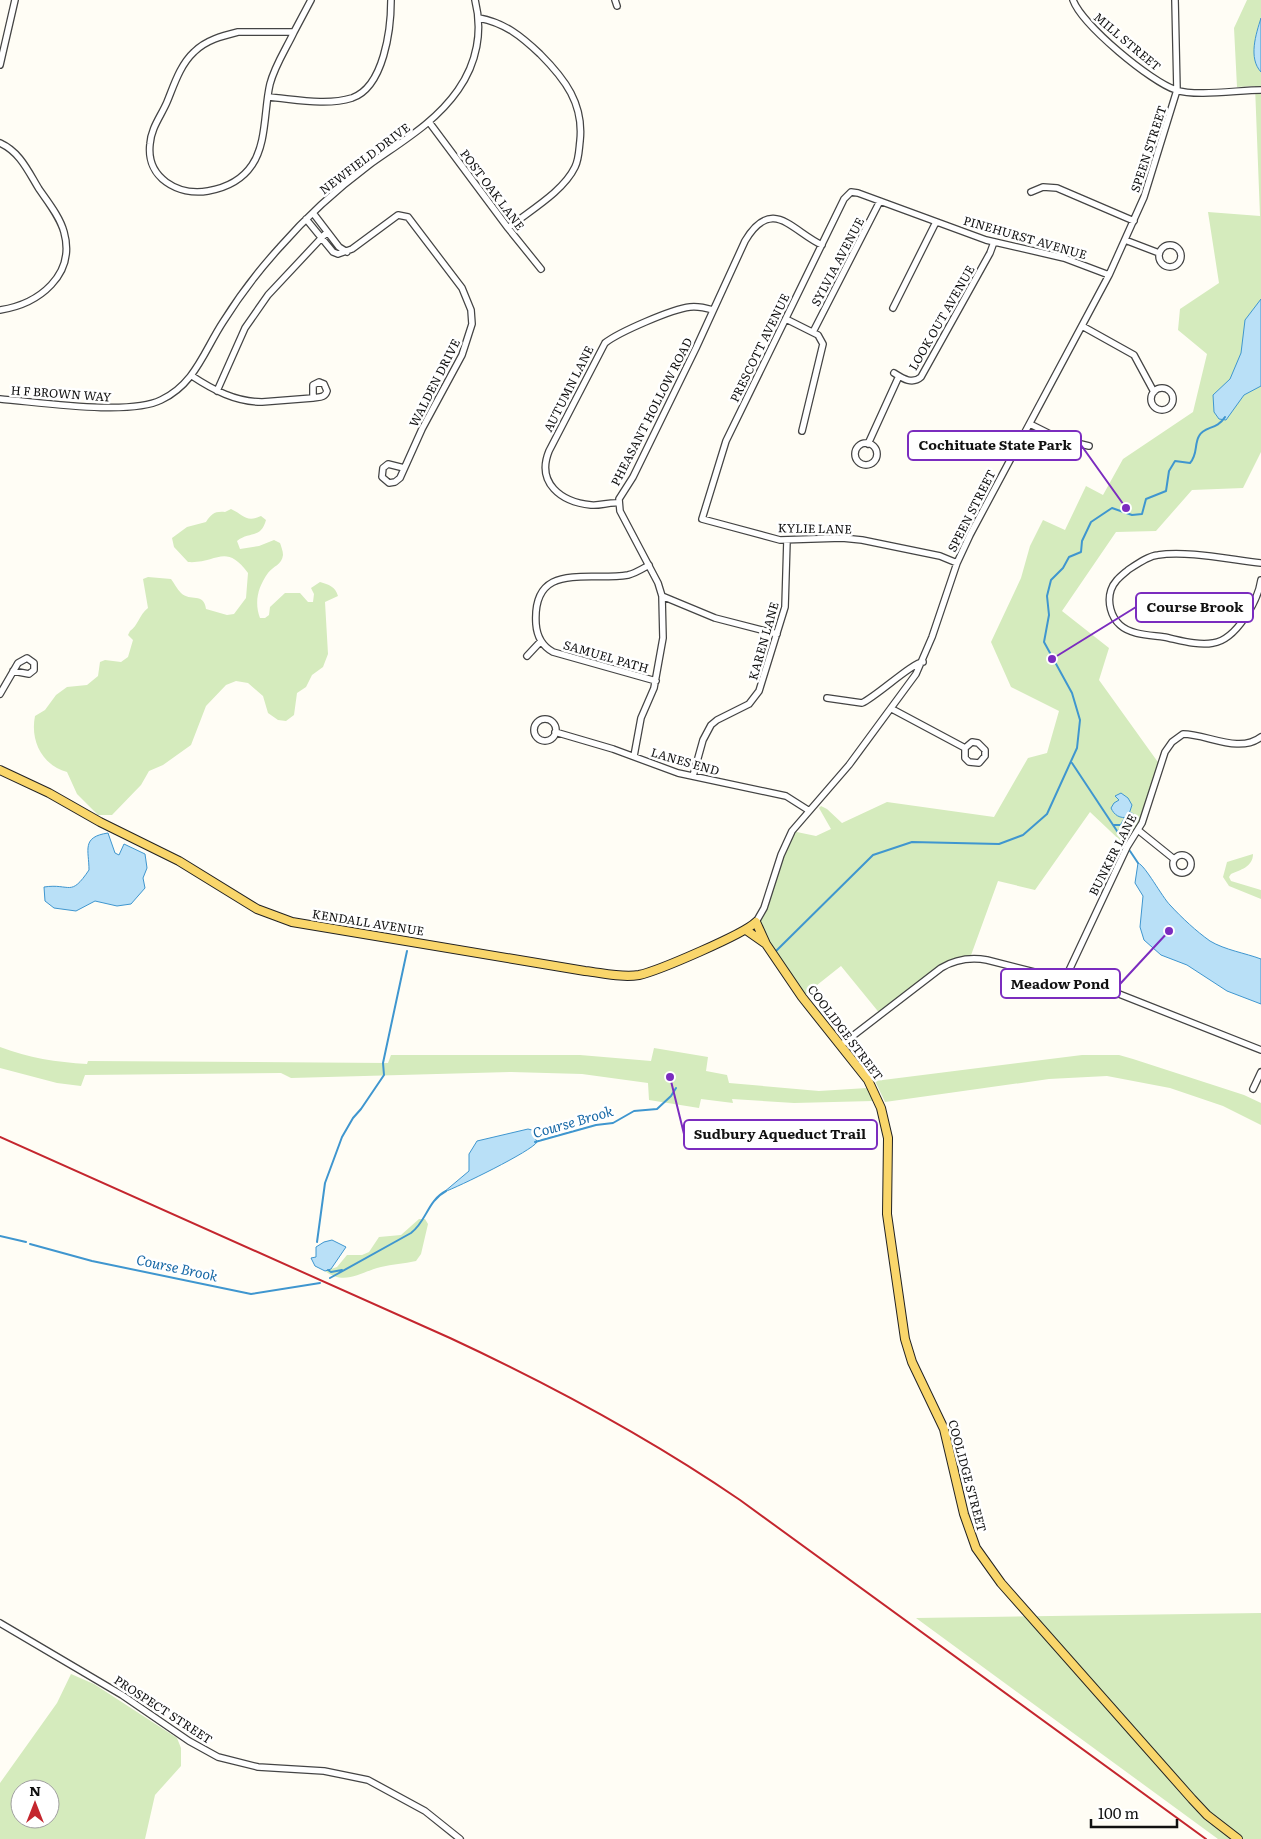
<svg xmlns="http://www.w3.org/2000/svg" width="1261" height="1839" font-family="Literata,serif">
<style>
.green{fill:#d5ebbd;fill-rule:evenodd}
.water{fill:#b9e0f7;stroke:#3f96cf}
.lines{fill:none;stroke-linecap:round;stroke-linejoin:round}
.stream{stroke:#3f96cf;stroke-width:2}
.minor-casing{stroke:#444;stroke-width:8}
.major-casing{stroke:#222;stroke-width:10}
.minor{stroke:#fff;stroke-width:5.5}
.major{stroke:#f9d66b;stroke-width:8}
.rail{stroke:#c4262e;stroke-width:2}
.labels{text-anchor:middle;stroke-width:5;stroke-linejoin:round;paint-order:stroke}
.street-label{font-size:12px;fill:#111;stroke:#fff}
.water-label{font-size:14px;font-style:italic;fill:#1768a6;stroke:#fff}
.leader{fill:none;stroke:#7b2cbf;stroke-width:2}
.callout-dot{fill:#7b2cbf;stroke:#fff;stroke-width:2}
.callout{fill:#fff;stroke:#7b2cbf;stroke-width:2}
.callout-label{font-size:14px;text-anchor:middle;font-weight:bold;fill:#111}
</style>
<rect width="100%" height="100%" fill="#fffdf5"/>
<path class="green" d="M1247,0h14v452l-18,36 -51,2 -36,41 -40,1 -54,79 47,37 -10,32 61,85 -15,50 -18,32 -37,-35 -55,78 -37,-9 -28,77 -15,3 -74,54 -40,-49 -39,31 -46,-75 36,-91 24,5 15,-7 -12,-21 2,-2 6,3 15,14 45,-21 107,15 34,-59 19,-5 12,-42 -48,-24 -20,-45 30,-64 9,-32 13,-26 22,10 21,-44 17,9 20,-36 70,-47 14,-58 -29,-24 2,-21 39,-26 -11,-71 52,4 -5,-130 -18,1 -3,-59z
M231,509c13,6 15,14 30,7l5,4c-5,19 -16,11 -29,21l3,8 19,-3 15,-6 6,3c1,3 3,8 3,12 -1,10 -10,11 -15,18 -10,14 -14,29 -8,45h5l4,-3 1,-8 15,-14h15l8,9h5l1,-8 -3,-6 9,-6c9,3 15,4 18,14l-13,6 3,52 -5,13 -11,8 -6,12 -9,6 -3,22 -8,6 -8,-1 -10,-7 -5,-17 -15,-13 -12,-2 -10,4 -20,21 -15,39 -28,20 -14,6 -8,14 -29,30h-14l-21,-21 -10,-22c-25,-7 -37,-31 -32,-56l10,-6 11,-15 11,-8 20,-2 11,-9 2,-14 5,-2 16,2 7,-5 5,-17 -5,-5 2,-4c8,-5 9,-16 18,-23l-5,-29 5,-2 23,2c3,4 6,10 10,14 9,9 23,-1 25,16l21,6 7,-1 12,-16 2,-25c-23,-31 -31,-9 -60,-11l-14,-15 -2,-9 15,-11 19,-5c5,-8 9,-11 19,-10z
M1253,854c0,13 -13,16 -22,20l-2,3 2,4 30,9v9l-32,-13 -6,-9 4,-15z
M0,1047c29,11 56,15 87,17l1,-3 300,2 3,-8h189l71,6 3,-13 54,9 -2,14 21,4 2,8 90,8 48,-3 6,13 -79,2 -62,-4 1,4 -32,-4 -2,9 -50,-8 -1,-17 -66,-9 -71,-2 -220,6 -10,-5 -196,2 -4,11 -24,-3 -57,-15z
M1082,1055h37l14,4 111,36 17,8v22l-38,-19 -53,-18 -63,-12 -58,3 -164,23 -10,-21z
M419,1219h6l3,5 -7,30 -5,7c-12,3 -24,3 -35,6 -21,5 -36,19 -56,4l12,-4 10,-12h15l7,-3 10,-15 22,-2z
M1261,1613v226h-43l-302,-221z
M71,1674l23,10 83,54 4,10v18l-26,29 -10,44h-145v-56l57,-80zM20,1789h30v30h-30z"/>
<path class="water" d="M1261,18v54c-13,-14 -5,-38 0,-54z
M1261,299v87l-17,9 -18,25 -7,-1 -5,-7 -1,-17 17,-16 11,-26 4,-33z
M1121,793l7,5 4,7 -4,12c-8,2 -14,-2 -17,-9l3,-5 5,-3 -4,-4z
M108,833l7,20 4,2 5,-11 21,10 2,14 -4,10 2,10 -14,16 -14,2 -22,-5 -19,10 -22,-3 -9,-7 -1,-14c27,-4 26,11 45,-17 0,-20 -8,-33 19,-37z
M1138,863c7,2 24,34 32,42 12,13 26,26 40,36 15,9 35,12 51,18v45l-34,-13 -40,-26 -26,-10 -17,-15 -4,-13 3,-31 -8,-13z
M528,1129l4,1 5,12c-5,9 -79,45 -93,50l25,-21v-17l8,-13z
M332,1240l14,7 -15,22 -6,2 -10,-5 -4,-8 5,-1v-10l8,-5z"/>
<g class="lines">
<path class="stream" d="M1072,763l51,77
M1114,825h7l4,-7
M1122,838l9,-12 2,-11 -2,-2
M1130,851l8,12
M776,951l97,-96 39,-13 87,2 24,-9 24,-21 30,-66 3,-28 -8,-27 -28,-51 5,-27 -2,-19 4,-16 12,-12 6,-11 12,-5 1,-11 9,-19 21,-14 20,7 10,-1 4,-15 20,-8 3,-20 6,-10 15,2c8,-9 4,-18 9,-27 5,-10 18,-6 26,-19
M535,1142l61,-17 17,-2 21,-12 23,-2 14,-13 5,-8
M0,1236l26,6
M317,1242l8,-59 17,-46 11,-19 8,-9 23,-34 -1,-12 24,-112
M30,1244l62,17 159,33 69,-11
M328,1270l3,2 11,-2
M330,1278l81,-45c16,-12 16,-32 35,-42"/>
<defs>
<path id="minor" d="M615,0l2,6
M1073,0c9,25 78,82 103,90 20,7 63,0 85,0
M479,18c26,5 42,18 61,36 25,25 44,50 40,87 -1,8 -1,18 -5,26 -12,25 -46,44 -67,61
M238,32h56c-8,17 -19,33 -24,52 -6,25 -3,59 -18,81 -10,15 -27,23 -44,26 -30,5 -62,-13 -58,-47 1,-16 11,-28 17,-42 7,-17 13,-37 27,-50 12,-12 28,-16 44,-20z
M294,32l17,-32
M0,65l15,-65
M268,97c26,2 58,9 84,1 32,-11 39,-69 39,-98
M429,122l79,106 33,41
M0,143c20,9 28,28 39,46 9,13 21,28 25,43 12,43 -25,72 -64,78
M1031,192l12,-5 14,1 77,33
M313,213l26,34 8,5
M306,219l27,33 5,2 14,-5 46,-34 10,2 54,71 9,22 1,14 -10,31 -40,74 -22,49 -5,4 -6,1 -7,-6 1,-9 5,-4 16,4
M1125,240l34,13
M1159 256a11 11 0 1 1 22 0a11 11 0 1 1-22 0Z
M893,308l43,-86
M786,319l32,16 5,9 -21,87
M1082,326l52,29 20,37
M813,332l67,-131
M894,373c8,5 18,12 27,4l69,-124 4,-11
M192,376c21,14 44,26 70,26l51,-4c6,-1 12,0 14,-7l-3,-7 -5,-2 -6,3v13
M1151 399a11 11 0 1 1 22 0a11 11 0 1 1-22 0Z
M217,391l28,-63 23,-33 59,-63
M0,399c39,3 129,17 161,1 34,-16 43,-49 62,-78 17,-27 36,-52 57,-75 27,-31 57,-58 89,-82 32,-23 66,-42 89,-75 19,-27 25,-59 17,-90
M1030,424l30,15 29,7
M855 454a11 11 0 1 1 22 0a11 11 0 1 1-22 0Z
M868,444l31,-68
M618,503c-9,-1 -18,3 -27,2 -30,-3 -55,-22 -42,-54l56,-108c14,-11 67,-34 85,-36 8,-1 16,1 23,3
M957,563l-17,-7 -78,-16 -20,-2 -62,2 -78,-21 24,-78 118,-242 7,-7 7,1 128,47 78,18 45,17
M1261,563c-29,-3 -75,-13 -103,-8 -10,1 -21,9 -30,15 -7,6 -14,11 -17,20 -4,12 0,27 9,35 11,10 30,10 44,12 15,3 34,9 49,6 23,-3 45,-42 48,-63
M649,565c-7,4 -13,8 -21,10 -40,7 -96,-15 -92,49 1,13 6,22 17,28l103,29
M662,596l53,22 62,16
M527,656l14,-15
M0,694l18,-31 9,-5 7,5v7l-5,4 -16,-3
M827,698l35,5c15,-7 51,-41 61,-41
M892,709l73,39v10l4,4 10,1 6,-7v-6l-7,-7 -6,-1 -7,6
M534 730a11 11 0 1 1 22 0a11 11 0 1 1-22 0Z
M555,732l58,17 65,24 108,23 22,14
M634,756l7,-38 13,-30 9,-50 -1,-42 -4,-13 -38,-72 -1,-12 14,-22 63,-129 49,-107c27,-46 48,-9 77,4
M693,776l10,-36 8,-15 6,-5 32,-16 10,-13 26,-84 2,-67
M1138,830l36,29
M1173 864a9 9 0 1 1 18 0a9 9 0 1 1-18 0Z
M756,922l8,-14 17,-53 11,-24 57,-66 67,-91 16,-37 25,-74 13,-28 139,-260 35,-78 33,-107 -2,-90
M1065,979l62,-132 15,-24 23,-71 7,-10 11,-8c24,0 56,20 78,3
M841,1045l100,-77c15,-9 29,-11 46,-8l127,32 147,58
M1253,1089l8,-17
M0,1623l122,72 67,46 29,16 40,10 66,4 44,9 57,31 35,28"/>
<path id="major" d="M0,770l49,23 51,29 79,39 78,48 35,13 293,49c18,2 37,7 54,4 19,-4 105,-41 117,-53l10,22 36,53 66,83 13,28 7,30 -1,76 18,125 7,23 32,67 20,85 12,34 25,35 191,216 15,16 31,24
M746,930l20,14"/>
</defs>
<use href="#minor" class="minor-casing"/>
<use href="#major" class="major-casing"/>
<use href="#minor" class="minor"/>
<use href="#major" class="major"/>
<path class="rail" d="M0,1137l450,201c101,47 198,99 290,162l466,339"/>
</g>
<g class="labels">
<g class="street-label">
<text transform="translate(1127 42) rotate(40)" y="4">MILL STREET</text>
<text transform="translate(1149 149) rotate(-72)" y="4">SPEEN STREET</text>
<text transform="translate(365 159) rotate(-37)" y="4">NEWFIELD DRIVE</text>
<text transform="translate(492 190) rotate(53)" y="4">POST OAK LANE</text>
<text transform="translate(1025 238) rotate(16)" y="4">PINEHURST AVENUE</text>
<text transform="translate(838 262) rotate(-62)" y="4">SYLVIA AVENUE</text>
<text transform="translate(942 318) rotate(-60)" y="4">LOOK OUT AVENUE</text>
<text transform="translate(760 348) rotate(-64)" y="4">PRESCOTT AVENUE</text>
<text transform="translate(435 383) rotate(-63)" y="4">WALDEN DRIVE</text>
<text transform="translate(569 389) rotate(-63)" y="4">AUTUMN LANE</text>
<text transform="translate(61 394) rotate(4)" y="4">H F BROWN WAY</text>
<text transform="translate(652 412) rotate(-63)" y="4">PHEASANT HOLLOW ROAD</text>
<text transform="translate(972 511) rotate(-63)" y="4">SPEEN STREET</text>
<text transform="translate(815 529) rotate(1)" y="4">KYLIE LANE</text>
<text transform="translate(764 641) rotate(-74)" y="4">KAREN LANE</text>
<text transform="translate(606 657) rotate(16)" y="4">SAMUEL PATH</text>
<text transform="translate(685 762) rotate(16)" y="4">LANES END</text>
<text transform="translate(1113 855) rotate(-63)" y="4">BUNKER LANE</text>
<text transform="translate(368 923) rotate(9)" y="4">KENDALL AVENUE</text>
<text transform="translate(845 1033) rotate(53)" y="4">COOLIDGE STREET</text>
<text transform="translate(967 1476) rotate(75)" y="4">COOLIDGE STREET</text>
<text transform="translate(163 1710) rotate(33)" y="4">PROSPECT STREET</text>
</g>
<g class="water-label">
<text transform="translate(573 1122) rotate(-16)" y="5">Course Brook</text>
<text transform="translate(177 1268) rotate(12)" y="5">Course Brook</text>
</g>
</g>
<path class="leader" d="M1126 508L1081 445M1052 659L1136 607M1169 931L1120 984M670 1077L684 1134"/>
<g class="callout-dot">
<circle cx="1126" cy="508" r="5"/>
<circle cx="1052" cy="659" r="5"/>
<circle cx="1169" cy="931" r="5"/>
<circle cx="670" cy="1077" r="5"/>
</g>
<g class="callout">
<rect x="908" y="431" width="173" height="29" rx="5"/>
<rect x="1136" y="593" width="117" height="29" rx="5"/>
<rect x="1001" y="969" width="119" height="29" rx="5"/>
<rect x="684" y="1120" width="193" height="29" rx="5"/>
</g>
<g class="callout-label">
<text x="995" y="450">Cochituate State Park</text>
<text x="1195" y="612">Course Brook</text>
<text x="1060" y="989">Meadow Pond</text>
<text x="780" y="1139">Sudbury Aqueduct Trail</text>
</g>
<g transform="translate(35 1804)"><circle r="24" fill="#ffffff" stroke="#a0a0a0"/>
<path d="M0-4L9 19L0 12L-9 19Z" fill="#c4262e"/>
<text y="-8" font-size="14" font-weight="bold" text-anchor="middle" fill="#111111">N</text>
</g>
<path d="M1091 1819v8h86v-8" fill="none" stroke="#111111" stroke-width="2.5"/>
<text x="1098" y="1819" font-size="15" fill="#111111" stroke="#ffffff" stroke-width="4" paint-order="stroke">100 m</text>
</svg>
